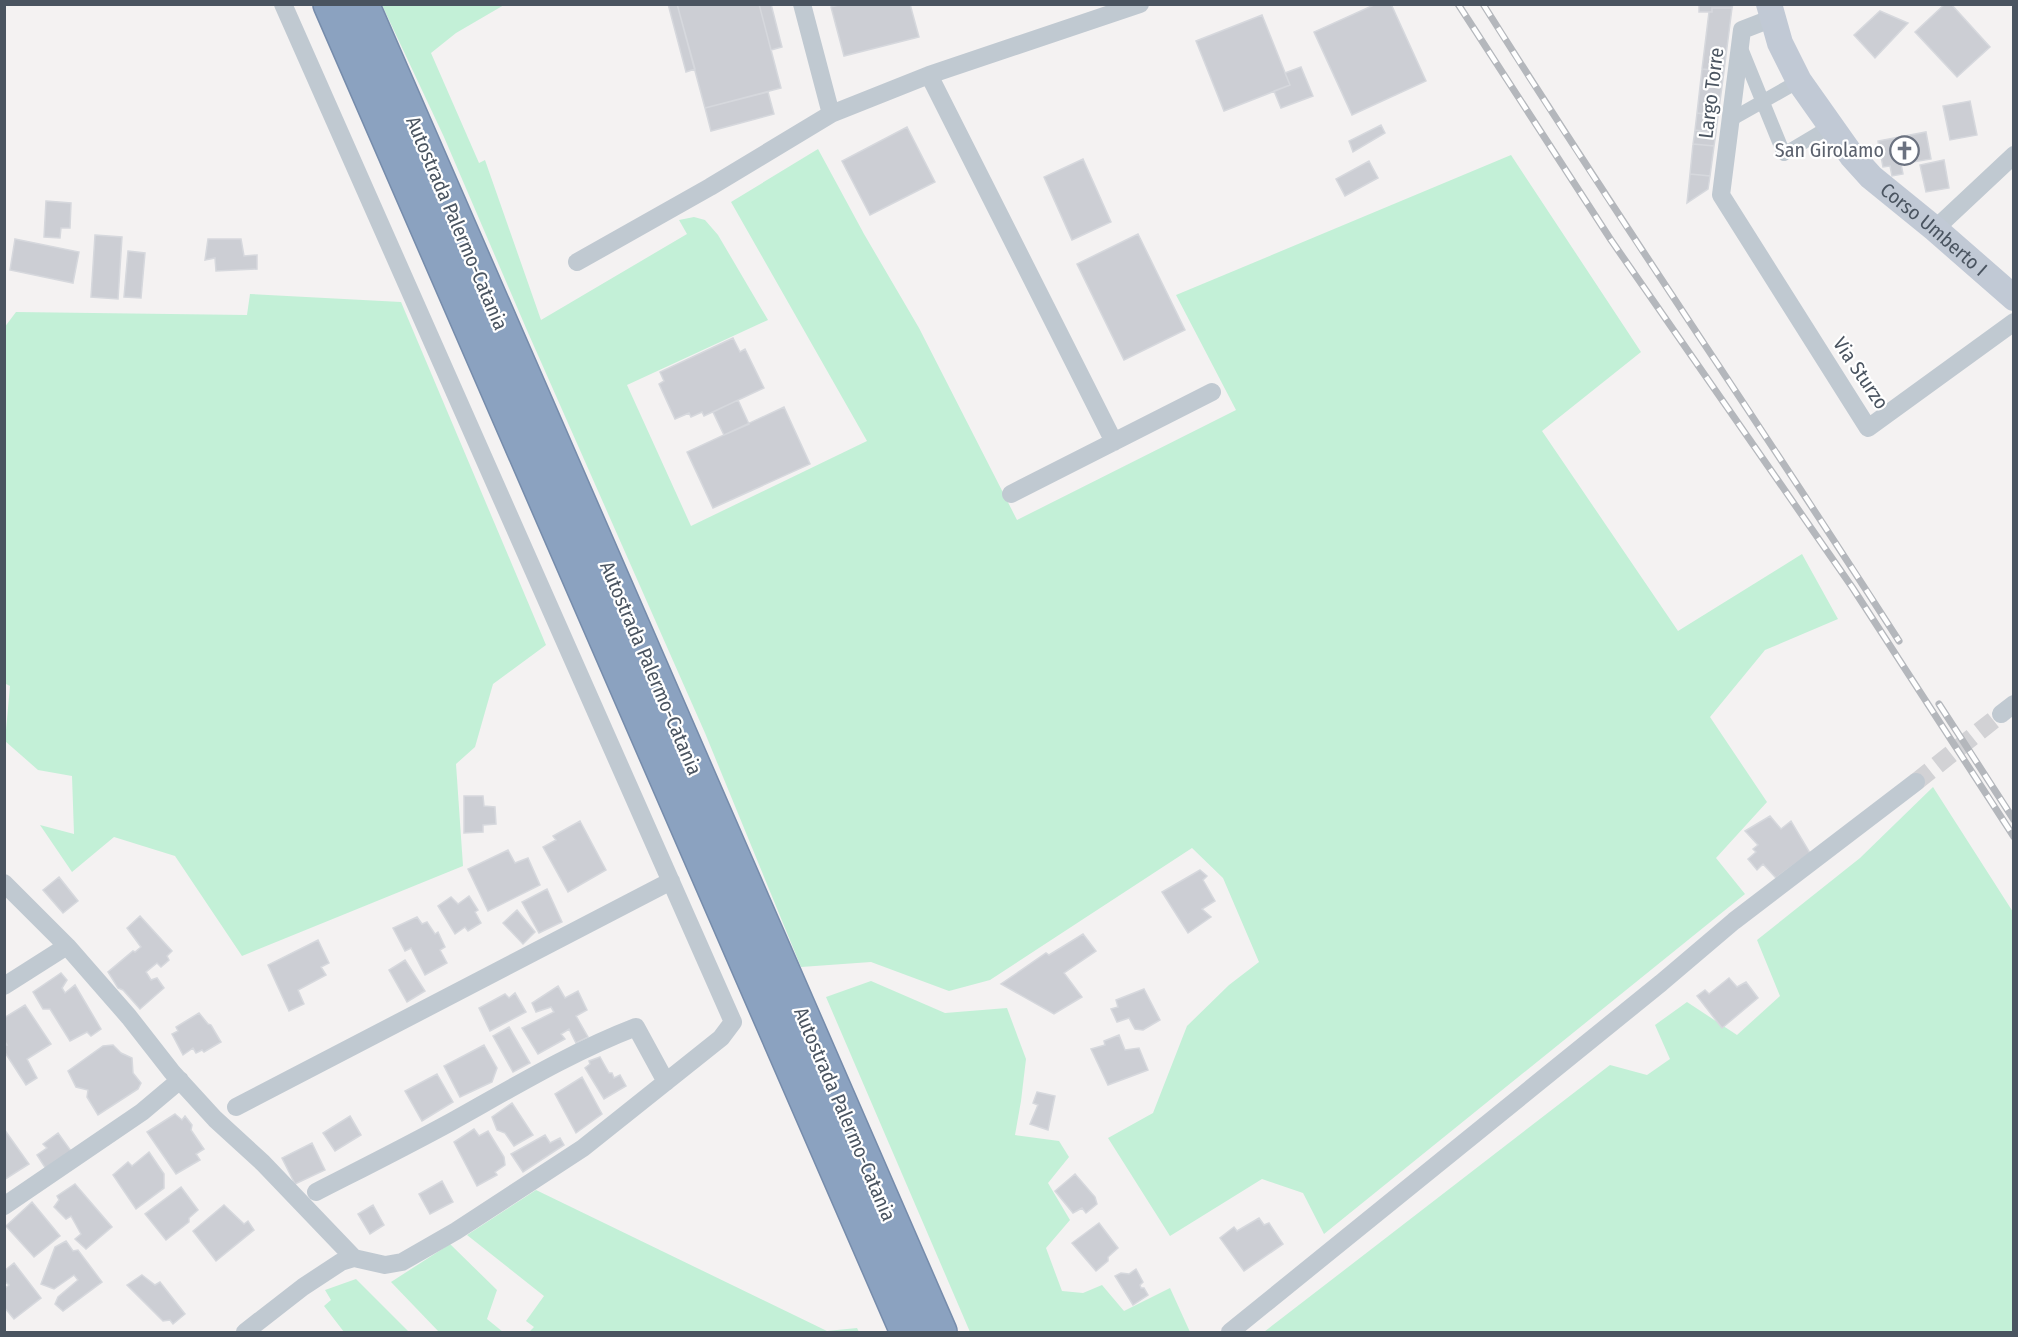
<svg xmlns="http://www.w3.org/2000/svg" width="2018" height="1337" font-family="'Fira Sans Condensed',sans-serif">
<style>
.green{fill:#c3f0d7}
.building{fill:#ccced4;stroke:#d6d8dd;stroke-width:1.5}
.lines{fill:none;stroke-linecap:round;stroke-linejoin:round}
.minor-tunnel{stroke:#d2d2d5;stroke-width:18;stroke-dasharray:18 9;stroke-linecap:butt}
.motorway-casing{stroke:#768cab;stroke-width:36}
.pedestrian{stroke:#c0c9d1;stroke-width:14}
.minor{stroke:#c0c9d1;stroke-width:18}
.secondary{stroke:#c1c9d5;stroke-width:26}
.motorway{stroke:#8ba2c0;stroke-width:33}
.rail-casing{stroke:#b4b7bc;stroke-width:7}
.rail{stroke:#fff;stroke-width:4.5;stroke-dasharray:14;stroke-linecap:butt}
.labels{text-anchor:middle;stroke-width:4.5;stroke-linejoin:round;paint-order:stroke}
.street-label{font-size:20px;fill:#4a5460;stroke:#fff}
.worship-label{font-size:20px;fill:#5b616d;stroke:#fff;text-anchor:end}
</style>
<rect width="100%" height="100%" fill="#f4f2f2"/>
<path class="green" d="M382,5h122l-48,28 -25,20 48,110 6,-3 56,160 146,-86 -8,-14 15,-3 11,3 13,15 50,85 -141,65 64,141 176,-85 -136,-239 87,-53 46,85 55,94 98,192 219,-110 -60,-115 335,-140 130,197 -99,79 136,200 124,-77 36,65 -73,31 -55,67 57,85 -51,56 29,36 -421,340 -21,-41 -41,-14 -92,57 -62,-98 45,-25 34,-87 42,-41 30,-23 -36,-84 -31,-30 -202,132 -41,11 -78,-29 -70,5 -96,-234 -179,-405 -82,-191z
M250,294l151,8 145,343 -53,39 -18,63 -19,17 7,102 -221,90 -67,-100 -61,-19 -42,35 -32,-47 34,9 -2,-58 -34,-6 -33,-29 5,-55 -6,-3v-355l12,-16 231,3z
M1933,787l80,125v420h-749l346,-267 37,10 23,-16 -15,-34 32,-23 50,33 43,-39 -23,-56 103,-82z
M871,981l74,32 62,-5 19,51 -5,42 -6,34 44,6 10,16 -21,26 22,37 -24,28 16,43 21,2 19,-8 22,26 46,-23 20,44h-220l-144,-335z
M536,1190l291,141 30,-3 2,4h-330l5,-5 -8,-6 18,-25 -77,-61z
M450,1244l47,46 -10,29 16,13h-64l-48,-50z
M356,1279l53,53h-65l-20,-26 7,-6 -6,-10z"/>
<path class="building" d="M668,4h9l18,65 -9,3z
M677,4h82l22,84 -76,20z
M759,4h12l11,43 -11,3z
M842,4h68l9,33 -75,19 -13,-49z
M1376,4h15l35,77 -74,34 -38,-83z
M1699,4h34l-1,4h-20v4h-13z
M1945,4h6l39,43 -33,30 -42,-45z
M1712,8h20l-8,63 -22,-2 7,-57h3z
M1880,11l28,12 -33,35 -21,-23z
M1262,15l28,70 -66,26 -28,-70z
M1301,67l12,29 -32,12 -7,-17 16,-6 -5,-12z
M1702,69l22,2 -6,45 -21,-3z
M768,92l6,22 -63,17 -6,-23z
M1970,101l7,34 -27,5 -7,-34z
M1697,113l21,3 -2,17 -21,-3z
M1381,125l4,8 -32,19 -4,-11z
M907,127l28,55 -65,33 -28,-54z
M1695,130l21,3 -2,13 -21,-2z
M1926,132l5,27 -30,5 2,10 -11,2 -2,-10 -7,1 -5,-26z
M1693,144l21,2 -4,30 -20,-2z
M1083,159l28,63 -39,18 -28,-63z
M1944,160l5,28 -23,4 -6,-27z
M1369,161l9,17 -33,18 -9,-17z
M1690,174l20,2 -2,13 -21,14z
M46,201l25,2 -1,25h-9l-1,10 -16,-1z
M1138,234l47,96 -61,30 -47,-96z
M95,235l27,2 -4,62 -27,-2z
M15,239l64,13 -6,31 -63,-13z
M208,239h33l3,17 13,-1v14l-41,2 -1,-13 -10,2z
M128,251l17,2 -4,45 -17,-1z
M733,338l7,14 5,-3 19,39 -60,28 -2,-4 -11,5 -2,-4 -14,6 -16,-35 5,-3 -4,-9z
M738,400l11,24 -25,11 -11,-23z
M784,407l26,57 -97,44 -26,-56z
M464,796h19l1,10 11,1 1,17 -13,1v7l-19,1z
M1770,816l11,13 10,-8 19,32 -34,25 -13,-14 -6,6 -9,-11 8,-7 -3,-3 5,-4 -13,-14z
M580,821l26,49 -38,22 -25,-45 13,-7 -3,-4z
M508,850l7,13 13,-5 12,27 -52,26 -20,-42z
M1200,870l7,6 -4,4 12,21 -13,8 9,8 -23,16 -26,-41z
M59,877l19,24 -15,12 -20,-23z
M547,889l15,33 -23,11 -17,-31z
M469,896l9,14 -3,2 6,11 -13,8 -3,-4 -10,7 -17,-28 13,-9 7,7z
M517,910l18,22 -12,12 -20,-21z
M140,916l32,35 -5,5 2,4 -8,7 -4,-4 -11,9 5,8 6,-2 7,10 -24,21 -17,-19 -5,-2 -10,-16 25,-21 2,1 6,-5 -14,-19z
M417,917l5,7 5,-2 8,12 3,-2 7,15 -5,3 7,13 -22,12 -14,-27 -6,3 -12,-23z
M1083,934l13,17 -32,22 18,24 -28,17 -53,-30 45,-31 3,2z
M318,940l11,23 -8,4 5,8 -28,15 6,14 -15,7 -21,-46z
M405,960l20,31 -18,11 -18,-32z
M61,973l6,7 -5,8 3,5 10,-8 26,44 -10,7 -4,-4 -17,9 -20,-32h-7l-10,-17z
M1729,978l8,9 9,-5 12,16 -36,30 -25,-32 8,-6 4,4z
M558,986l7,12 13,-7 9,19 -11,6 12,21 -12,6 -7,-14 -8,5 4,5 -27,15 -16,-26 32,-16 -3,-5 -15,5 -4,-9z
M1144,989l16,31 -17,10 -8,-1 -6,-11 -12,4 -6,-13 7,-2 -2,-7z
M515,993l11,19 -36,19 -11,-23 26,-14 4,4z
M25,1005l26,39 -24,15 10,19 -11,7 -22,-34v-6h3l-3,-5v-22z
M199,1013l9,11 3,1 10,17 -17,10 -2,-2 -6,3 -3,-5 -10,7 -11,-21 6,-3 -2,-4z
M509,1027l21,36 -17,9 -20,-36z
M1119,1035l6,15 14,-2 9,22 -40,15 -17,-36 14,-4 -1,-4z
M113,1045l8,8 11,5 1,15 8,10 -3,6 -40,26 -11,-18 1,-7 -12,-3 -8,-16 35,-25z
M484,1045l13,23 -5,14 -32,15 -16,-31z
M600,1057l9,16h3l2,5 6,-3 6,11 -22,13 -19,-31 5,-4 -1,-3z
M437,1074l16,28 -31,19 -17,-30z
M582,1077l20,37 -26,19 -21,-39z
M1037,1092l18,4 -7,34 -18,-6 8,-19 -5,-2z
M512,1103l21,32 -19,11 -9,-13 -8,-3 -5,-13z
M175,1114l7,6 3,-4 7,9 -1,5 13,19 -8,5 4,6 -24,14 -29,-42z
M350,1116l11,19 -26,16 -12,-18z
M4,1129l25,35 -25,16z
M474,1129l5,7 9,-5 16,26 1,8 -10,7 2,3 -20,11 -23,-44z
M58,1133l13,18 -25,18 -9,-14 10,-7 -4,-4z
M545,1135l5,8 10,-5 4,7 -41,27 -12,-18z
M312,1143l13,27 -30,14 -13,-26z
M149,1152l15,22v14l-28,21 -23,-34 15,-13 4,4z
M1075,1174l20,23 2,7 -11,9 -4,-5 -9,5 -18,-22z
M442,1181l11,21 -23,12 -11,-20z
M75,1184l37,43 -26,22 -11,-10 6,-5 -10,-18 -5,3 -12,-12 5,-7 -2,-4z
M181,1187l17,23 -9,8v4l-23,18 -21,-26z
M32,1202l28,34 -26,21 -28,-31z
M224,1205l20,19 4,-3 6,9 -38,31 -23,-30z
M373,1205l11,20 -14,9 -12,-20z
M1259,1218l5,7 5,-2 14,21 -39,27 -24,-33 14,-11 3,4z
M1099,1223l19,25 -10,9v4l-12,10 -24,-28z
M66,1241l7,10 5,-1 24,32 -39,29 -8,-7 3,-7 20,-17 -4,-5 -20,14 -13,-5 14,-37z
M14,1263l27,35 -27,21 -10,-12v-18l5,-4 -5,-4v-10z
M1136,1269l7,13 -3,3 1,3h3l4,7 -15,10 -18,-29 6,-3 8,1z
M142,1275l13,10 5,-3 25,32 -12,10 -3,-4 -7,1 -36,-36z"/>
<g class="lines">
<path class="minor-tunnel" d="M1916,782l85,-68"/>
<defs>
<path id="motorway" d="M330,4l577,1328
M362,4l578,1328"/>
</defs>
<use href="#motorway" class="motorway-casing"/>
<path class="pedestrian" d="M1740,46l44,108 47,-28
M1730,120l69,-39"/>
<path class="minor" d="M802,4l29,110
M1773,18l-31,12 -21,165 147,233 146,-106
M929,75l185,367
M1935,229l79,-74
M577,262l133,-75 121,-73 98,-39 211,-71
M1011,494l201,-102
M2001,714l13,-10
M4,883l63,63 62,71 43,55 43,47 48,44 91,95
M4,986l63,-40
M236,1107l435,-226
M316,1192c45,-23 91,-46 135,-70 61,-34 120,-70 185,-95l30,55
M4,1206l138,-94 38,-32
M245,1332l58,-45 38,-25 13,-4 31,7 17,-3 54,-31 127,-83 138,-110 12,-16 -450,-1018
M1230,1332l431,-349 73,-62 182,-139"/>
<path class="secondary" id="s1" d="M1769,4l11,39 19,38 53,75 19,21 64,52 79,69"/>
<use href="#motorway" class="motorway"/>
<defs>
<path id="rail" d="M1458,4l153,236 241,347 162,250
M1483,4c135,215 279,423 416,637
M1939,704l75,116"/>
</defs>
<use href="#rail" class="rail-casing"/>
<use href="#rail" class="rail"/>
</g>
<defs>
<symbol id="church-ring" viewBox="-11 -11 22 22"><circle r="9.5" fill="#fff" stroke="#6b7280" stroke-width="1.5"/><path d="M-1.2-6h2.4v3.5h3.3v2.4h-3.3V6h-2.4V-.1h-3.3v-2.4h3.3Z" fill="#6b7280"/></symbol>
</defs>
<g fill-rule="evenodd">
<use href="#church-ring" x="1888" y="134" width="33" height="33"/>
</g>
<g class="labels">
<g class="street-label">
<text transform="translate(1711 93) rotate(-83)" y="7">Largo Torre</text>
<text transform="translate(457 223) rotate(67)" y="7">Autostrada Palermo-Catania</text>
<text dy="7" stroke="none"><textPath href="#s1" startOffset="285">Corso Umberto I</textPath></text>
<text transform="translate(1861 373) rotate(56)" y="7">Via Sturzo</text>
<text transform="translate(651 668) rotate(67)" y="7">Autostrada Palermo-Catania</text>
<text transform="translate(845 1114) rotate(67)" y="7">Autostrada Palermo-Catania</text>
</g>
<g class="worship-label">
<text x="1884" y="157">San Girolamo</text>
</g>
</g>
<rect width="2018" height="1337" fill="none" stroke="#4a5460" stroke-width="12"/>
</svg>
